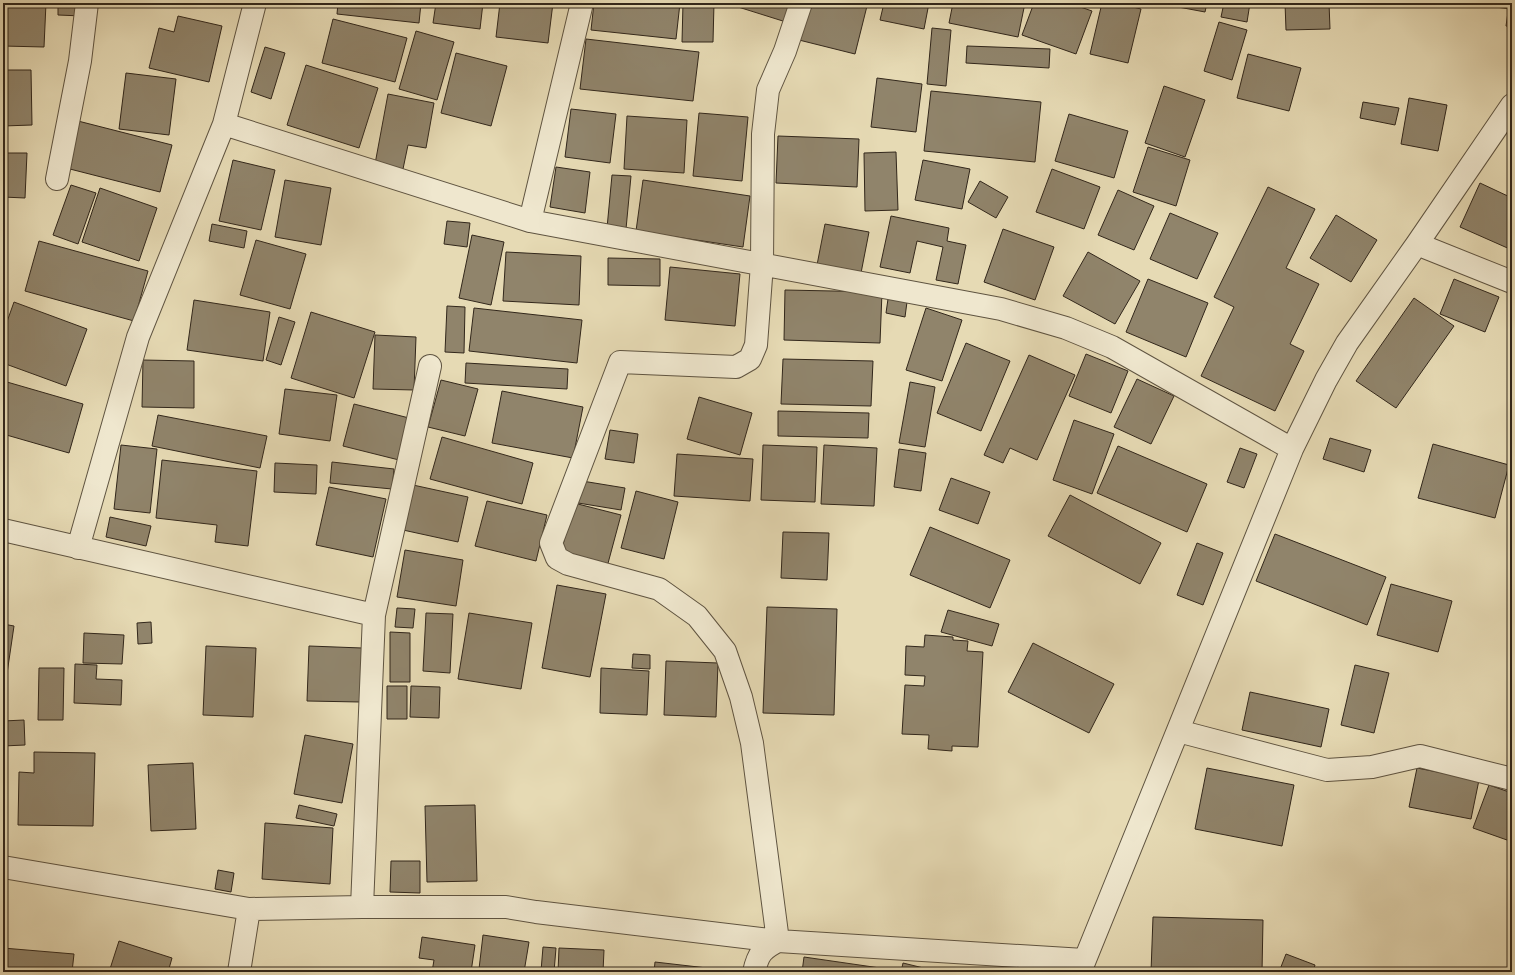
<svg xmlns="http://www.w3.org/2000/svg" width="1515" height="975" font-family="'IM FELL DW Pica',serif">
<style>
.building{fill:#90846b;stroke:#32271b}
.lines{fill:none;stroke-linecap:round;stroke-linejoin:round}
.street-casing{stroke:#5f5441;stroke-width:24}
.street{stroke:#efe7ce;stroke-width:22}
</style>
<rect width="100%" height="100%" fill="#e6dab4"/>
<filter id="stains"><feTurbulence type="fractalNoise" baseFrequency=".005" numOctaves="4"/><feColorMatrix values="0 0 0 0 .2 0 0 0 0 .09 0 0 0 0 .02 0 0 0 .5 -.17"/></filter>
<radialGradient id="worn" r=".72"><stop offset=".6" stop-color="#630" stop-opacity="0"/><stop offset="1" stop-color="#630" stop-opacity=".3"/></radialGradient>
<path class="building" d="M3,3h43l-2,44 -41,-1z
M58,3h25l-1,13 -24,-1z
M96,3h38v3l-38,-2z
M338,3h83l-2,20 -82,-9z
M436,3h47l-3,26 -47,-6z
M500,3h53l-5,40 -52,-6z
M594,3h86l-4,36 -85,-9z
M683,3h31l-1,39h-31z
M736,3h56l-6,19 -51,-16z
M809,3h45l13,3 -12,48 -56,-14z
M884,3h45l-5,26 -44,-9z
M953,3h72l-7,34 -69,-14z
M1034,3h35l23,8 -16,43 -54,-19z
M1102,3h15l24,6 -13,54 -38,-9z
M1157,3h50l-2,9z
M1224,3h26l-3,19 -26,-5z
M1285,3h44l1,26 -44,1z
M1496,3h16v6l-17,-2z
M1508,12l4,1v14l-6,-1z
M178,16l44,10 -13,56 -60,-14 10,-40 15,4z
M333,19l74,19 -12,44 -73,-19z
M1219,22l28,8 -15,50 -28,-9z
M932,28l19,2 -5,56 -19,-2z
M416,31l38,11 -17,58 -38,-11z
M586,39l113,13 -6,49 -113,-12z
M967,46l83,3 -1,19 -83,-5z
M265,47l20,6 -14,46 -20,-7z
M456,53l51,13 -16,60 -50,-13z
M1248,54l53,14 -12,43 -52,-13z
M306,65l72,23 -19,60 -72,-23z
M3,70h28l1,55 -29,1z
M126,73l50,6 -7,56 -50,-6z
M877,78l45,6 -6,48 -45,-5z
M1164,86l41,14 -20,57 -40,-14z
M931,91l110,11 -6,60 -111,-11z
M388,94l46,9 -8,45 -18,-3 -5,24 -28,-5z
M1409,98l38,7 -9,46 -37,-7z
M1363,102l36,6 -4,17 -35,-7z
M571,109l45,5 -6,49 -45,-6z
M699,113l49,4 -6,64 -49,-5z
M1069,114l59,17 -14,47 -59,-17z
M627,116l60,4 -3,53 -60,-4z
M78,121l94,24 -12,47 -94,-24z
M778,136l81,3 -2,48 -81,-4z
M1148,147l42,13 -14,46 -43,-14z
M896,152l2,58 -33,1 -1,-58z
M3,153h24l-2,45 -22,-1z
M233,160l42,10 -14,60 -42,-9z
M923,160l47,9 -8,40 -47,-9z
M556,167l34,5 -5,41 -35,-6z
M1052,169l48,18 -16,42 -48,-17z
M612,175l19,1 -5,53 -19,-1z
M285,180l46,8 -10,57 -46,-8z
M643,180l107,16 -7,51 -107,-16z
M980,181l28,16 -12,21 -28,-16z
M1480,183l32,15v52l-52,-23z
M71,185l25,8 -18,51 -25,-9z
M1268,187l47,22 -29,59 33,16 -29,60 14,7 -29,60 -74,-35 33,-69 -20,-10z
M100,188l57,20 -18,53 -57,-19z
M1118,190l36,16 -20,44 -36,-15z
M1170,213l48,20 -21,46 -47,-20z
M1336,215l41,25 -26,42 -41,-24z
M891,216l58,12 -2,13 19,4 -8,39 -22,-4 7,-33 -26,-6 -7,32 -30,-6z
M447,221l23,2 -3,24 -23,-3z
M212,224l35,7 -3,17 -35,-7z
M825,224l44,8 -8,41 -44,-8z
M1003,229l51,18 -19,53 -51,-18z
M472,235l32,7 -13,63 -32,-7z
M256,240l50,14 -16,55 -50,-14z
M39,241l109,30 -14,50 -109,-30z
M506,252l75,4 -2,49 -76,-4z
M1088,252l52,29 -25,43 -52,-28z
M608,258l52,1v27l-52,-1z
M670,267l70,7 -5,52 -70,-6z
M1148,279l60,24 -22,54 -60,-25z
M1454,279l45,18 -14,35 -45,-18z
M785,290l97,2 -2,51 -96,-3z
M1414,298l40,28 -58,82 -40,-27z
M888,299l19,3 -2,15 -19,-4z
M194,300l76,12 -7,49 -76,-11z
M14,302l73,27 -21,57 -63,-23v-30z
M447,306l18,1 -1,46 -19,-1z
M474,308l108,12 -5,43 -108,-12z
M926,308l36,12 -20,61 -36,-11z
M311,312l64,20 -21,66 -63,-20z
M279,317l16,5 -14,43 -15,-5z
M375,335l41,2 -2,53 -41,-1z
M966,343l44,18 -29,70 -44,-18z
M1086,354l42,17 -17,42 -42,-17z
M1029,355l46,20 -38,85 -27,-12 -7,15 -19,-8z
M783,359l90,2 -2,45 -90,-2z
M143,360l51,1v47l-52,-1z
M466,363l102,6 -1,20 -102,-6z
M1137,379l37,17 -23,48 -37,-17z
M441,380l37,9 -13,47 -37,-9z
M7,382l76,22 -14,49 -66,-19v-39z
M910,382l25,5 -10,60 -26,-4z
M285,389l52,6 -7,46 -51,-7z
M502,391l81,16 -10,51 -81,-15z
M699,397l53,16 -12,42 -53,-16z
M354,404l55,14 -10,42 -56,-14z
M778,411l91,2 -1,25 -90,-2z
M158,415l109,21 -7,32 -108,-22z
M1074,420l40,14 -22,60 -39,-14z
M610,430l28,4 -4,29 -29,-4z
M442,437l91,26 -11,41 -92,-25z
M1330,438l41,12 -7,22 -41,-13z
M1433,444l76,21 -14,53 -77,-20z
M121,445l36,4 -7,64 -36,-4z
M763,445l54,2 -2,55 -54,-2z
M824,445l53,3 -3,58 -53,-2z
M1118,446l89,38 -20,48 -90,-39z
M1240,448l17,6 -13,34 -17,-6z
M899,449l27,4 -5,38 -27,-4z
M677,454l76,5 -3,42 -76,-5z
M162,460l95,11 -9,75 -33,-4 2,-17 -61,-7z
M332,462l62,7 -2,20 -62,-6z
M275,463l42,2 -1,29 -42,-2z
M951,478l39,14 -12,32 -39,-14z
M576,480l49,8 -4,22 -49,-8z
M413,485l55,12 -10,45 -55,-12z
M329,487l57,12 -13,58 -57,-12z
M636,491l42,11 -14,57 -43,-11z
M1070,495l91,48 -21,41 -92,-48z
M487,501l60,14 -11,46 -61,-15z
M574,503l47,12 -14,52 -47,-11z
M110,517l41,9 -5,20 -40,-9z
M930,527l80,33 -20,48 -80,-33z
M783,532l46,1 -2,47 -46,-2z
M1275,534l111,43 -19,48 -111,-44z
M1197,543l26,10 -20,52 -26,-10z
M405,550l58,10 -7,46 -59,-9z
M1391,584l61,17 -14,51 -61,-17z
M557,585l49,9 -16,83 -48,-9z
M767,607l70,2 -3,106 -71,-2z
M397,608l18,1 -2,19 -18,-1z
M948,610l51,14 -7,22 -51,-14z
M426,613l27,1 -3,59 -27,-2z
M469,613l63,10 -11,66 -63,-10z
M151,622l1,21 -14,1 -1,-21z
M3,624l11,2 -10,68h-1z
M390,632l20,1v49h-20z
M84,633l40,2 -2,29 -39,-1z
M925,635l28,2v3l15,1 -1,10 16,1 -5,95 -26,-1v5l-24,-2 1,-14 -27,-1 3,-49 19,1 1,-10 -20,-1 1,-29 18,1z
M1033,643l81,41 -25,49 -81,-41z
M206,646l50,2 -3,69 -50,-2z
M309,646l53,2 -2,54 -53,-1z
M633,654l17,1v14l-18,-1z
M666,661l52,2 -2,54 -52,-2z
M75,664l22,1 -1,14 26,1 -1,25 -47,-2z
M1355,665l34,8 -15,60 -33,-8z
M39,668h25l-1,52h-25z
M601,668l48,3 -2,44 -47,-2z
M387,686h20v33h-20z
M411,686l29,1 -1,31 -29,-1z
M1250,692l79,17 -8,38 -79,-17z
M24,720l1,25 -22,1v-25z
M305,735l48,9 -11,59 -48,-9z
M34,752l61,1 -2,73 -75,-1 1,-53 15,1z
M193,763l3,66 -45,2 -3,-66z
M1207,768l87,17 -12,61 -87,-17z
M1417,768l62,12 -8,39 -62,-12z
M1489,785l23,8v34l-5,13 -34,-12z
M299,805l38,9 -3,12 -38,-8z
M475,805l2,76 -50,1 -2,-76z
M265,823l68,5 -3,56 -68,-5z
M391,861h29v32l-30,-1z
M218,870l16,3 -3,19 -16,-3z
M1153,917l110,3 -1,52h-111z
M483,935l46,7 -5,30h-28l-17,-3z
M422,937l53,8 -4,27h-39l2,-12 -15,-2z
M119,941l53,17 -4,14h-59z
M543,947l13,1 -2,24 -13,-1z
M3,948l71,6 -2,18h-69z
M559,948l45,2 -1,22h-45z
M1286,954l29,11 -2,7h-34z
M804,957l83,12v3h-85z
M655,962l78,9v1h-79z
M903,963l37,9h-39z"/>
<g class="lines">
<defs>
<path id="street" d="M224,124l306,97 471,88 65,19 46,19 180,102
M57,179l23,-118 7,-58
M530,221l52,-218
M1417,244l95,38
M3,530l371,85
M78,548l60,-211 86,-213 31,-121
M1178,731l149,39 45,-3 48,-11 92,23
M3,867l246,42 113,-2h144l30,5 242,29 306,19
M362,907l12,-292 56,-249
M239,972l10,-63
M754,972c4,-18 8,-23 24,-31l-26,-198 -11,-46 -16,-46 -28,-35 -38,-27 -91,-25 -11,-6 -6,-15 69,-181 116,5 14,-8 6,-14 6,-81 1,-130 5,-44 17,-39 16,-48
M1080,972l212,-523 34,-69 21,-37 70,-99 95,-139"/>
</defs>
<use href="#street" class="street-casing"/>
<use href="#street" class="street"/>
</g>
<rect width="1515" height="975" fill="none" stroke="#e6dab4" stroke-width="16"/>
<rect x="4" y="4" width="1507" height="967" fill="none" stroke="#32271b" stroke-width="2"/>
<rect x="8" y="8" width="1499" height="959" fill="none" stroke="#32271b"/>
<rect width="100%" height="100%" filter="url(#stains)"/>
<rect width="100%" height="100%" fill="url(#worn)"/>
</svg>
